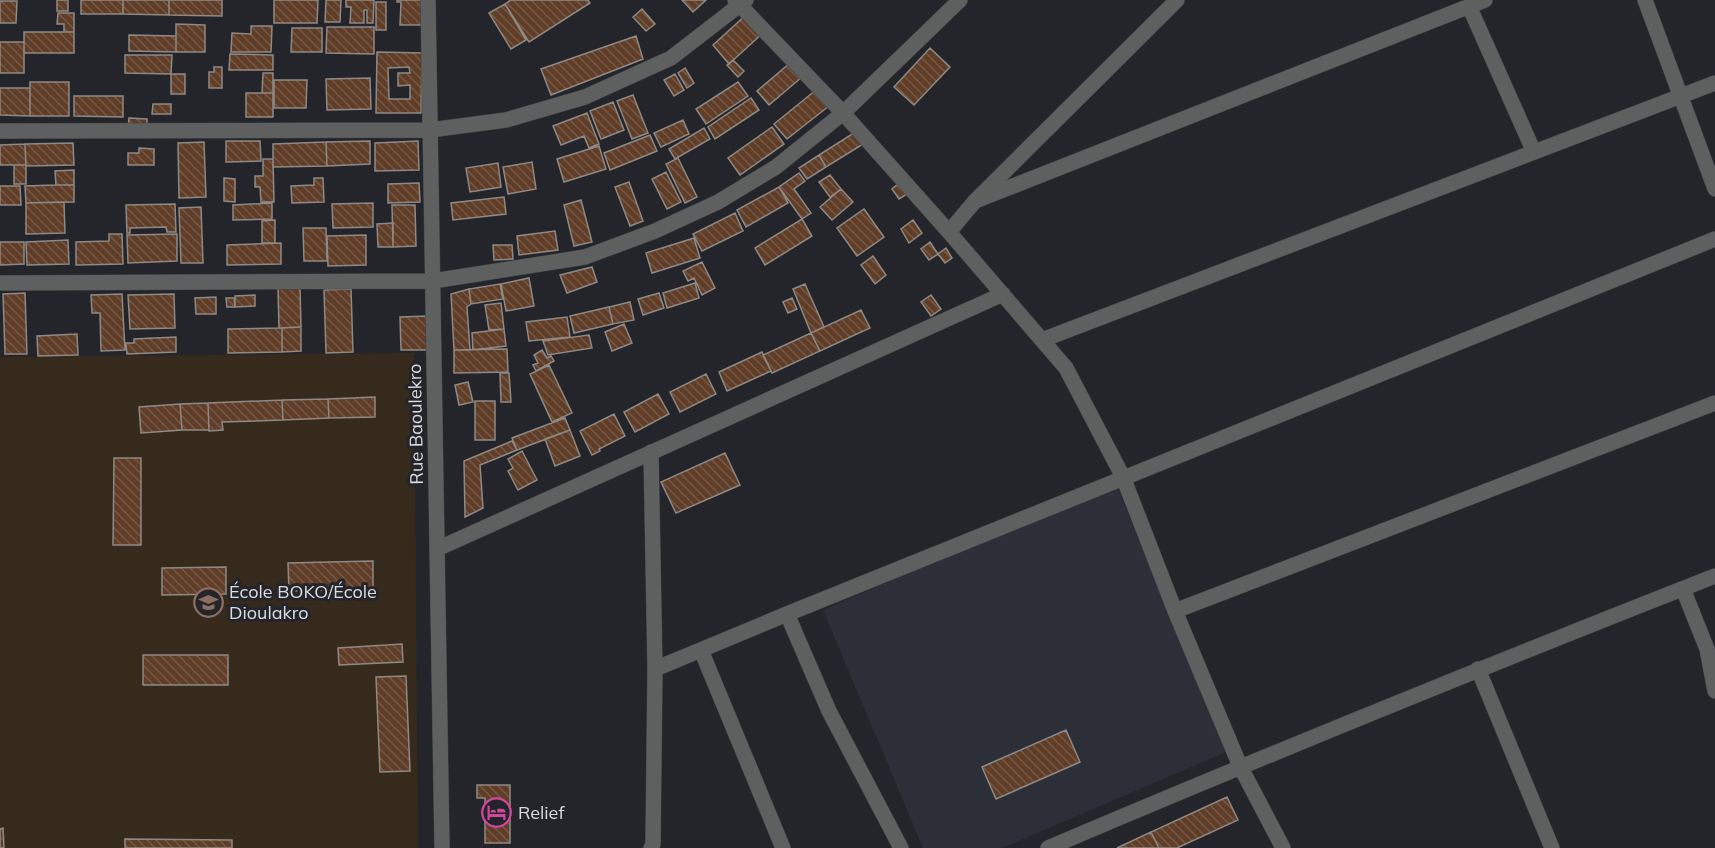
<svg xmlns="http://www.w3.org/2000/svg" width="1715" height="848" font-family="Mulish,sans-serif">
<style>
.built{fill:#2c2f38}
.education{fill:#362a1c}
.building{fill:url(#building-back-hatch);stroke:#8f8985;stroke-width:1.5;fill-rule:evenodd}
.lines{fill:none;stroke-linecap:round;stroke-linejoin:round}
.minor-casing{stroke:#414247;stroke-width:16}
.minor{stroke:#5d605e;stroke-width:15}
.labels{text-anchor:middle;stroke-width:6;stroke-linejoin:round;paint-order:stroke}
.street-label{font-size:18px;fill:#dbdcdf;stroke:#24252a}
.poi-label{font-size:18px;fill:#dbdcdf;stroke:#24252a;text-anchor:start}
</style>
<defs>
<pattern id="building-back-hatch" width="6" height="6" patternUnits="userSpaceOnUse" patternTransform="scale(1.5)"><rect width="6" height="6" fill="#5f3d27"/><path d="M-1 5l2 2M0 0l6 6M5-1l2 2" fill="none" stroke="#755846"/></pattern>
</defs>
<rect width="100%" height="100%" fill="#24252a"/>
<path class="built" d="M1116,484l110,268 -224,96h-79l-100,-238z"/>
<path class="education" d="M414,353l4,495h-418v-491z"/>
<path class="building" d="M57,0h11v11h-11z
M81,0h42v14h-42z
M123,0h46v15l-46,-1z
M169,0h53v16l-53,-1z
M274,0h44l-1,23h-43z
M326,0h15l-1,22h-15z
M346,0h28l-1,23h-6v-13h-3v13h-14l1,-16h-5z
M397,0h28l-1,25h-24l1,-23h-4z
M511,0h77l2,3 -61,39 -24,-38z
M682,0h24l-13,12z
M0,1h17l-1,22h-16z
M376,2h10v28h-10z
M505,4l21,36 -15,9 -22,-36z
M642,9l13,15 -9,7 -13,-14z
M58,13h16v19h-10v-8h-7z
M747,14l17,18 -35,32 -16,-19z
M176,24l29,1v27h-29z
M251,26h21l-1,26h-40l1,-19 19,1z
M327,27h47v27l-48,-1z
M292,28h30v24h-31z
M24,32h50v21h-50z
M129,35l47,1v16l-47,-1z
M636,36l7,23 -92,36 -10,-26z
M0,42h24v31h-24z
M930,48l20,19 -36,38 -20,-18z
M377,52l45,1 -1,60h-45zM409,67l1,6h-12v13l12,-1v14h-21l-1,-31z
M230,54l43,1v15h-44z
M125,55h47l-1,19 -46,-1z
M733,60l11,11 -6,6 -11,-12z
M790,63l12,14 -33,28 -12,-14z
M214,67h8v21h-13v-16h5z
M685,68l9,15 -7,5 -9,-15z
M263,73h10v20h-11z
M171,74h14v20h-14z
M675,74l9,16 -10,6 -10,-16z
M370,78l1,31 -44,1 -1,-31z
M274,80h33l-1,28h-32z
M30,82h39v34h-39z
M738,82l10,14 -42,28 -10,-15z
M0,88h30v28l-30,-1z
M816,90l13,16 -42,33 -13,-15z
M246,93h27v24h-27z
M633,95l15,38 -16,6 -15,-38z
M74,96h49v21l-49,-1z
M751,98l8,12 -44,29 -7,-12z
M613,102l11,28 -23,9 -11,-28z
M153,104h18v10h-19z
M587,113l12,31 -10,4 -5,-12 -23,9 -8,-19z
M129,118l18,1v10h-19z
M683,120l6,14 -28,13 -7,-14z
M772,127l12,17 -44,31 -12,-17z
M704,128l6,11 -35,20 -6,-10z
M860,129l8,12 -42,26 -7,-12z
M650,135l7,16 -47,19 -6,-17z
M226,141h34l1,20 -35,1z
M370,141v23l-43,2 -1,-24z
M418,141l1,29 -44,1v-28z
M204,142l2,55 -27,1 -1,-55z
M326,142l1,24 -54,1v-23z
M73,143l1,22 -48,1 -1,-22z
M25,144l1,21h-26v-20z
M599,146l7,23 -42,13 -7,-23z
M139,148l15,1v16h-26v-12h11z
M819,155l7,12 -19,12 -8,-11z
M678,158l19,39 -12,6 -19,-39z
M263,159h10l1,43h-13l-1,-15h-5v-11h8z
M532,162l4,27 -28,5 -5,-27z
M498,163l3,24 -31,5 -4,-24z
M14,165h12v19h-12z
M74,170v15h-18l-1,-14z
M666,172l15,30 -14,7 -15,-30z
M799,173l6,8 -11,8 17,24 -9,6 -23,-32z
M830,175l11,14 -11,8 -11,-15z
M224,178l11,1v23l-11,-1z
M314,178h9l1,24 -32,1 -1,-17 23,-1z
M629,182l14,39 -13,5 -15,-39z
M419,183l1,19 -32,1v-19z
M899,183l8,11 -8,5 -7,-10z
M56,185h18v17l-48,1 -1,-17z
M0,186h20l1,19h-21z
M779,187l9,16 -42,24 -9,-17z
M841,189l12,13 -21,18 -12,-13z
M504,197l2,17 -53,6 -2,-17z
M581,200l11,42 -18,4 -10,-41z
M64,202l1,31 -39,1v-31z
M272,203v16l-39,1v-15z
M373,203v24l-40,1 -1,-24z
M175,204l1,28h-9l-1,-5 -36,1v5h-3l-1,-28z
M392,205h23l1,41 -23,1z
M201,207l2,56h-22l-2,-55z
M864,209l20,28 -27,19 -20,-28z
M735,213l8,18 -41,20 -9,-17z
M802,219l10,17 -47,29 -10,-17z
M275,220v23h-13v-22z
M913,220l9,13 -13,10 -8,-14z
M393,223v24h-15l-1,-23z
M303,228h23l1,33h-23z
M555,231l3,19 -39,5 -2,-19z
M109,234h13l1,30 -47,1v-23l33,-1z
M177,234v27l-49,2 -1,-28z
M366,235v30l-38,1 -1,-30z
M694,238l6,20 -48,15 -6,-20z
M68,240l1,24 -42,1 -1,-23z
M0,242h24v22l-24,1z
M930,242l8,12 -9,6 -8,-11z
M281,243v21l-54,1v-20z
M493,245h19l1,14 -19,1z
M946,248l6,10 -7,5 -7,-9z
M873,256l13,19 -11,9 -14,-19z
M702,262l13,26 -13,7 -8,-17 -6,3 -5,-10z
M592,267l5,15 -30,11 -7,-18z
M529,278l5,28 -28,5 -5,-27z
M695,283l4,15 -32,10 -4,-15z
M500,284l3,15 -32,5 -2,-15z
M805,284l19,43 -13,6 -18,-44z
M278,288h22l1,39 -22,1z
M351,289l2,63 -27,1 -2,-63z
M469,289l2,15 -4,3 3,43h-16l-3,-56z
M25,293l2,61h-22l-2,-60z
M659,293l5,15 -21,7 -5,-16z
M122,294l3,56 -24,1 -1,-38h-8l-1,-18z
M174,294l1,34 -45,1 -2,-34z
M255,295v11l-20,1v-11z
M931,295l10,14 -10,7 -10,-14z
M216,297v17h-20l-1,-16z
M226,298h8l1,9h-8z
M792,298l5,11 -9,4 -5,-11z
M630,302l4,18 -21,4 -4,-17z
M501,303l3,26 -15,1 -4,-25z
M609,307l4,17 -39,9 -4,-17z
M861,310l9,18 -50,23 -9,-18z
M428,316l1,34h-28l-1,-33z
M567,317l3,20 -41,4 -3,-19z
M624,324l8,19 -20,8 -7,-19z
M301,327v24l-19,1v-24z
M279,328h3v24l-54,1v-24z
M504,329l2,17 -33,4 -1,-17z
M811,333l9,18 -48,22 -9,-18z
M77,334l1,21 -40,1 -1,-20z
M589,335l3,13 -44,7 -5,-14z
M176,337v15l-49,2 -1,-11h8v-4z
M507,349l1,23 -54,1v-23z
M542,350l5,8 4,-2 3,5 -18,10 -3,-6 5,-2 -4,-8z
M762,352l9,19 -44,20 -8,-19z
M549,365l23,48 -20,9 -22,-48z
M500,373h9l2,29h-10z
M706,374l10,20 -36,18 -10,-20z
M468,382l5,20 -14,3 -4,-20z
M658,394l11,20 -34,18 -11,-20z
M375,397v20l-46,1 -1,-19z
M328,399l1,19 -46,2 -1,-20z
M282,400l1,20 -61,2 1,8 -14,1 -1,-28z
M475,401h20v39h-20z
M208,403l1,27h-27l-2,-26z
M180,404l2,26 -41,3 -2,-26z
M614,414l11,22 -26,13 1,2 -8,4 -12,-24z
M565,418l5,12 -53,20 -5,-12z
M570,430l10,26 -25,10 -10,-27z
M512,441l5,9 -37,15 3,43 -18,9 -1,-56z
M522,451l15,29 -19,10 -10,-19 5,-3 -5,-9z
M725,453l15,32 -64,28 -15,-31z
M114,458h27v87h-28z
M373,561v28l-84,2 -1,-28z
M226,567v27l-64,1v-27z
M402,644l1,18 -64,3 -1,-17z
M143,655h85v30h-85z
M406,676l4,95 -30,1 -4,-95z
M1066,730l14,32 -84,37 -14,-32z
M477,785h33v58h-25v-45h-8z
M1227,797l11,23 -61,28h-18l-8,-16z
M3,828l1,20h-4v-19z
M1151,832l8,16h-42z
M125,839l107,1v8h-107z"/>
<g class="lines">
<defs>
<path id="minor" d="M428,0l14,848
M735,0l108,113 106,119 117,136 57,109 52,134 65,155 43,82
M1645,0l70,189
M1469,6l65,146
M0,131l430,-1 76,-10 79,-23 86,-39 75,-58
M975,201l510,-201
M949,232l26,-31 202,-201
M0,283l433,-2 152,-24 70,-26 63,-29 58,-35 67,-54 117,-113
M1042,340l673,-257
M437,549l566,-255
M1683,589l24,60 8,42
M1175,611l540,-208
M787,614l42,97 72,137
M701,650l82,198
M655,669l132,-55 928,-375
M1478,669l74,179
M651,848l2,-4 2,-175 -4,-217
M1048,848c221,-94 443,-184 667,-272"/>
</defs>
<use href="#minor" class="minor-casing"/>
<use href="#minor" class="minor"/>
</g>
<defs>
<symbol id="school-ring" viewBox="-11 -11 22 22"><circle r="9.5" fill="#24252a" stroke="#8d6e63" stroke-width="1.5"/><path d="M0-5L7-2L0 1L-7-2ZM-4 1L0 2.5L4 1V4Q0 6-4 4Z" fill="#8d6e63"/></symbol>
<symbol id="hotel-ring" viewBox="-11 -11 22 22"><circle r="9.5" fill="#24252a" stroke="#d1479c" stroke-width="1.5"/><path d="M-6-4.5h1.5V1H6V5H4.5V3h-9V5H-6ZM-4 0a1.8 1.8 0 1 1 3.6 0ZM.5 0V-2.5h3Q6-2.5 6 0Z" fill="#d1479c"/></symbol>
</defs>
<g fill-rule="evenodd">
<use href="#school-ring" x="192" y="586" width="33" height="33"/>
<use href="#hotel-ring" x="480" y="796" width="33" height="33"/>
</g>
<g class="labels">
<g class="street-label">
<text transform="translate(416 424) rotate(-91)" y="6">Rue Baoulekro</text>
</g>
<g class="poi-label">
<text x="229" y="598">École BOKO/École<tspan x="229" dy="21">Dioulakro</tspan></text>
<text x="518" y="819">Relief</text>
</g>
</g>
</svg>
